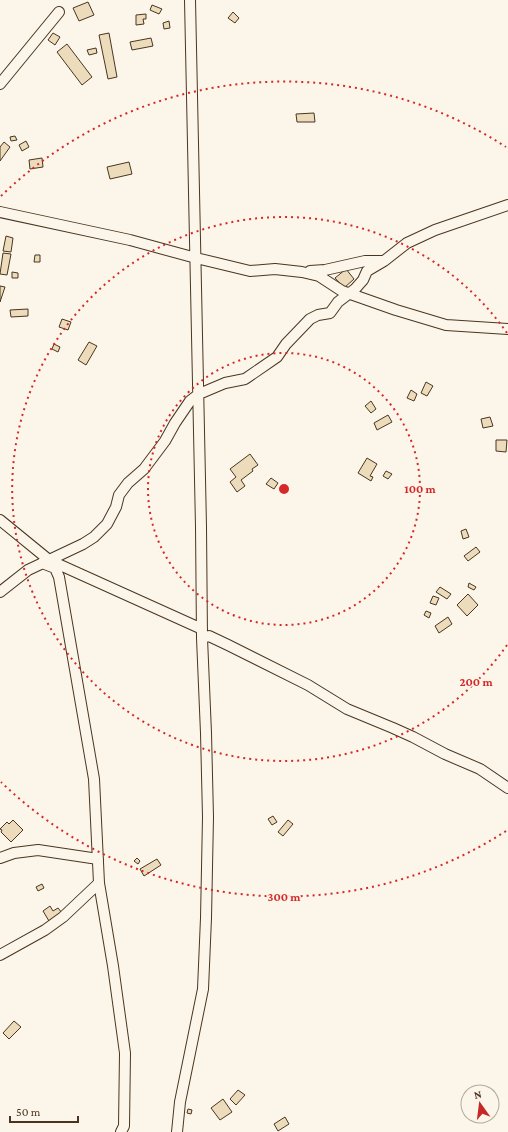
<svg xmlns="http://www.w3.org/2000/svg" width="508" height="1132" font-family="'Crimson Pro',serif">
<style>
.building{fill:#ecdcbc;stroke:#4a3520}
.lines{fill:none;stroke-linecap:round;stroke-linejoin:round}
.minor-casing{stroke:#4a3520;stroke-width:12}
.minor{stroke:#fbf6e9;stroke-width:10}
.ring{fill:none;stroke:#d62828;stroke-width:2;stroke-dasharray:2 4}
.centre{fill:#d62828;stroke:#fbf6e9;stroke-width:2}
.ring-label{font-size:12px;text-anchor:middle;font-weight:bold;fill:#d62828;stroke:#fbf6e9;stroke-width:3;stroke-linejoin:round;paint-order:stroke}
</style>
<rect width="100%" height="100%" fill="#fbf6e9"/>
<path class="building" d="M88,2l6,13 -15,6 -6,-13z
M152,5l10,4 -3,5 -9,-4z
M233,12l6,6 -4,5 -7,-5z
M146,14v5h-3l1,5 -8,1v-10z
M169,21l1,7 -6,1 -1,-6z
M53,33l7,4 -5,8 -7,-5z
M109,33l8,44 -9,2 -9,-44z
M151,38l2,8 -21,4 -2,-8z
M67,44l25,33 -10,8 -25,-33z
M96,48l1,5 -8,2 -2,-5z
M314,113l1,9h-18l-1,-8z
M15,136l2,4 -6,1 -1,-4z
M26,141l3,6 -7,4 -3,-6z
M4,142l6,5 -10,14v-14z
M42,158l1,9 -13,2 -1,-9z
M129,162l3,12 -22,5 -3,-12z
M6,236l7,2 -2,14 -8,-1z
M3,253l8,1 -4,21 -7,-1z
M35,255h5v7h-6z
M346,269l8,10 -10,9 -9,-10z
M12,272l6,1v5h-6z
M0,286l5,1 -5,15z
M28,309v7l-17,1 -1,-7z
M62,319l9,3 -3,8 -9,-3z
M89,342l8,4 -11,19 -8,-5z
M54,344l6,3 -2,5 -6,-3z
M426,382l7,4 -6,10 -6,-3z
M411,390l6,4 -3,7 -7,-3z
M371,401l5,8 -5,4 -6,-7z
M388,415l4,7 -15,8 -3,-7z
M490,417l3,9 -10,2 -2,-9z
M496,440h11l-1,12 -10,-1z
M250,454l8,11 -6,4 1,2 -12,9 4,6 -8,6 -7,-10 6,-5 -6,-8z
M367,458l10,6 -7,12 3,1 -2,4 -13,-8z
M386,471l6,3 -4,5 -5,-3z
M271,478l7,5 -4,6 -8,-5z
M466,529l3,8 -6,2 -2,-8z
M476,547l4,5 -12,9 -4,-5z
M469,583l7,4 -2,3 -6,-3z
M440,587l11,7 -4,5 -11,-7z
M468,594l10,11 -11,11 -10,-11z
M433,596l6,2 -3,7 -6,-2z
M426,611l5,2 -2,5 -5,-3z
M448,617l4,7 -13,9 -4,-7z
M273,816l4,6 -5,3 -4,-6z
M13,820l10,10 -12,12 -10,-10 1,-2 -2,-1 7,-7 2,2z
M288,820l5,4 -10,12 -5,-4z
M137,858l3,3 -2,3 -4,-3z
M157,859l4,6 -17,11 -4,-7z
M42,884l2,4 -6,3 -2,-4z
M50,906l3,5 5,-3 4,5 -13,8 -6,-10z
M14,1021l7,6 -12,12 -6,-6z
M238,1090l7,5 -9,10 -6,-6z
M223,1099l9,13 -12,8 -9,-12z
M188,1109l4,1 -1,4 -4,-1z
M285,1117l4,7 -11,7 -4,-7z"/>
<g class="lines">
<defs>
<path id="minor" d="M0,84l59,-72
M0,212l130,28 66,18 54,13 25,-2 27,3 17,4 23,15 54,19 50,15 62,4
M310,271l15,-1 40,-9h19l23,-18 28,-13 73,-25
M0,520l49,40 153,69
M42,563l13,5 4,9 35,202 5,104 14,83 12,87 -1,73 -3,6
M0,592l28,-22 55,-26 11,-7 13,-13 9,-17 3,-12 9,-12 16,-14 21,-28 10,-18 15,-22 9,-7 26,-11 20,-4 32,-22 9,-13 24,-25 8,-4 12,-2 8,-11 17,-13 8,-9 4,-9 17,-10
M202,638l7,-2 19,9 80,40 39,24 46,19 20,9 32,17 35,15 28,19
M0,858l14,-5 24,-3 60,9
M0,955l45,-25 18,-13 36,-34
M177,1132l3,-30 23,-113 3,-71 2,-101 -2,-84 -4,-95 -1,-111 -11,-527"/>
</defs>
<use href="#minor" class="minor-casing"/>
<use href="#minor" class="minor"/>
</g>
<g class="ring">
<circle cx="284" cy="489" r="136"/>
<path d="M507 645A272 272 0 1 1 507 333"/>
<path d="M506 831A408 408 0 0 1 1 782M1 196A408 408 0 0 1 506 147"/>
</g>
<circle cx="284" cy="489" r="6" class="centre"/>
<g class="ring-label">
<text x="420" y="493">100 m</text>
<text x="476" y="686">200 m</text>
<text x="284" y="901">300 m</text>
</g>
<g transform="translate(480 1104) rotate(346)"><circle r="19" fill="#fbf6e9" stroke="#b4a999"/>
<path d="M0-3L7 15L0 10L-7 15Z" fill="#c62828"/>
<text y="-6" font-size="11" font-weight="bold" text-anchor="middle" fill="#4a3520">N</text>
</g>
<path d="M10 1116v6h68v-6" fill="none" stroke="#4a3520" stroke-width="2"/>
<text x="16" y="1116" font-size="12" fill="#4a3520" stroke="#fbf6e9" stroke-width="3" paint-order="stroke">50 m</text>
</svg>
